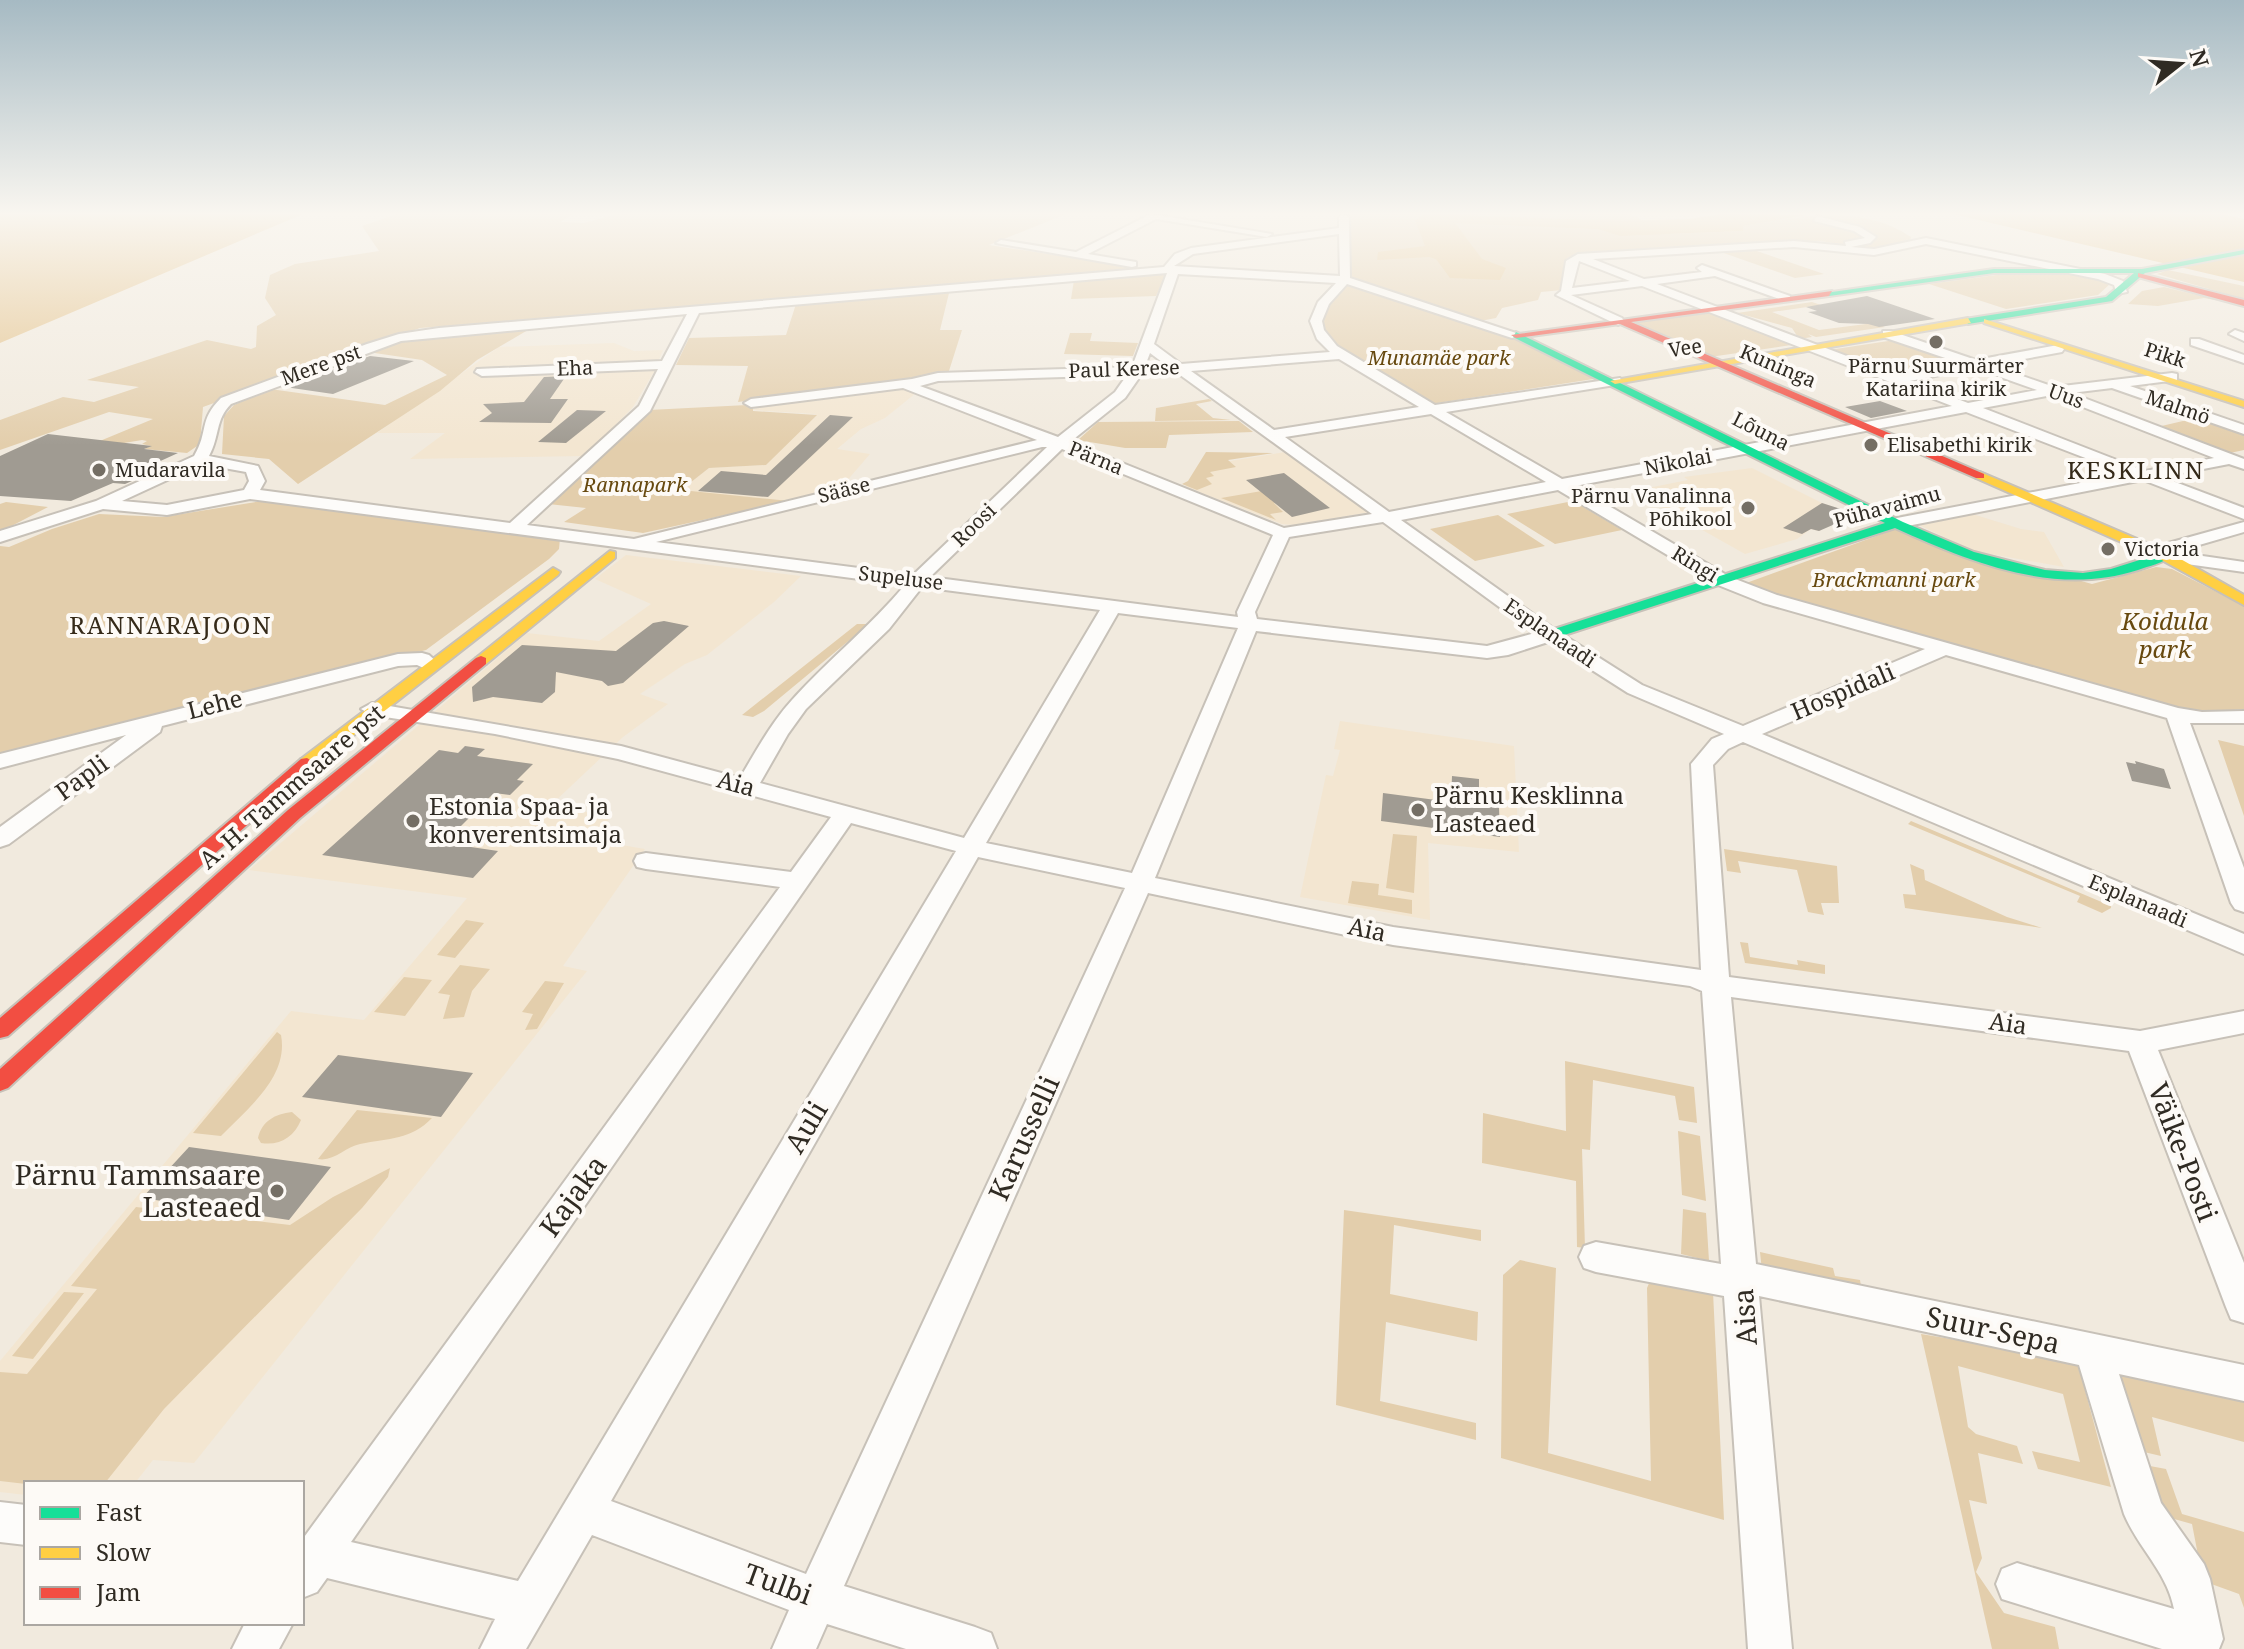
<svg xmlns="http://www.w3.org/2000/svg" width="2244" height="1649" font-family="'Noto Serif',serif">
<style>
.built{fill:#f3e6d1}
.green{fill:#e3ceac}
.water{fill:#e3c28b}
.building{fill:#a09b92}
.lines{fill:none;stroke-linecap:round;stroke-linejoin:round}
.street-casing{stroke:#c7c1b8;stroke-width:4}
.fast-casing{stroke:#c7c1b8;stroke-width:4}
.slow-casing{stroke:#c7c1b8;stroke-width:4}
.jam-casing{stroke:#c7c1b8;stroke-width:4}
.street{fill:#fdfcfa;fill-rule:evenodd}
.fast{fill:#16e098;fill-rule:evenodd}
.slow{fill:#ffcf43;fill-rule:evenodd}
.jam{fill:#f24e42;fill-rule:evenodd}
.poi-dot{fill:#746e64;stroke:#fdfaf6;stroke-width:3}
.labels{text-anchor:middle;stroke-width:8;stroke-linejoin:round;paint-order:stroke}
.far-street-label{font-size:20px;fill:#302b23;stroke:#fdfaf6}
.far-park-label{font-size:20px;font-style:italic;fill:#67490f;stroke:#fdfaf6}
.far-poi-label{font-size:20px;fill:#302b23;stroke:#fdfaf6;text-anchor:start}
.far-quarter-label{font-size:24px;letter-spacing:2px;fill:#352a19;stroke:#fdfaf6}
.park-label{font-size:24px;font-style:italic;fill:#67490f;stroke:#fdfaf6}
.street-label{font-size:24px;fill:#302b23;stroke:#fdfaf6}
.poi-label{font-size:24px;fill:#302b23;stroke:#fdfaf6;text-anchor:start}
.near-street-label{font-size:28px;fill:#302b23;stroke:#fdfaf6}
.near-poi-label{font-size:28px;fill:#302b23;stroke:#fdfaf6;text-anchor:end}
</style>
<rect width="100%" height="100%" fill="#f1eade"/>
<path class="built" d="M614,343l20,8 29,-1 -9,22 -21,35 -48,49 -175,3 35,-26h-68l122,-86z
M882,385l34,8 -31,25 -24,11 -24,20 33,5 -31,36 -49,11 -110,-10 29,-23 57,-3 50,-51 -64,-4 21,-11z
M1291,451l85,60 -81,14 -13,-1 -96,-37 14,-21z
M1752,468l70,35 38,14 -19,9 -10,-3 -12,8 -8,-2 -14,10 -52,15 -112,-63 55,-11 -4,-3z
M1969,513l52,16 23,3 20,35 -90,-16 -55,-26z
M626,555l175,21 -27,26 -67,53 -22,9 -45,30 28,10 -45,33 -72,68 60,12 -19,23 53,9 -82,117 24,5 -393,492 -41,-3 -18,23h-109v12l-26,-3v-131l291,-350 73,9 103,-122 -218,-28 278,-237 72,8 52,-37 -56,-25z
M1340,721l174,25 5,106 -91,-9 2,77 -130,-23 26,-122 7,1 7,-26 -6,-1z"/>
<path class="green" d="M397,214h177l-14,8 24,1 33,-9h449l-77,31 159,24 -728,59 -217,79 -3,37 -13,9 -43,-4 7,-3 -9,-2 5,-3 -5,-1 -30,5 -17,-2 58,-24 -44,-7 -109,38v-30l63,-23 31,5 45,-15 -52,-7 120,-40 44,9 5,-2 1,-21 19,-11 -11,-17 5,-23 25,-11 84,-13 -17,-25z
M1349,214h281l39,20 73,-3v-5c56,-9 118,-23 169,11l-1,4 -38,8 -52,-8 -222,11 -31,6 -5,32 -21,2 -3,8 -36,8 -6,10 -16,3 -126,-43 -3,-2z
M1748,248l76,26 -29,4 -80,-28z
M2168,270l76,16v13l-87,-25z
M2019,272l66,4 25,8 -12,11 -92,14 -77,-25z
M1157,273l9,2 -10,21 -85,3 3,-19z
M1345,286h12l153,49 90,43 -169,26 -101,-61 -9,-18 3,-14z
M2164,287l62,15 -22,-4 -46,8 -30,-2 14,-13z
M950,289l-10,41h22l-14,44 -210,28 10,-36 -72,-1 13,-27 97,-3 10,-31z
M1812,302l9,3 -49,7 47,18 55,-7 11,4 -69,10 -8,-3 4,3 -13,2 -7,-11 -55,-15z
M1716,312l82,32 -88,13 -76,-34z
M533,327l-56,33 -37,31 -142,93 -29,-25 -47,-5 2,-38 10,-11 36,-16 115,16 62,-30 -25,-15 -54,-8 48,-14z
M1070,333h22l-2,8 48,2 -5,13 -69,-2z
M1895,340l69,24 -70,10 -65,-24z
M1209,399l3,2 -16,3 17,14 18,2 -76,1 1,-13z
M747,405l6,1v5l64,4 -51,50 -57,3 -28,22 109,11 -147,32 -79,-11 22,-14 -38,-4 101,-94z
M2200,417l44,15v18l-19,4 -72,-26z
M1239,421l14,11 -84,3 -3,13h-41l-47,-8 20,-18z
M1206,452l67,1 -45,7 8,7 -26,5 4,4 -8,2 6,6 -15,6 -15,-6 6,-3z
M1280,488l13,11 -19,4 9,9 -13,2 6,6 -55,-22z
M268,500l292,38 -1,11 -10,10 -123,91 -426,106v-210l9,1 43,-18 47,-15 64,3z
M1573,501l49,29 -67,14 -48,-30z
M6,502l42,5 -48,25v-28z
M1498,515l47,31 -70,15 -45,-32z
M1896,529l196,55 64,-17 16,2 72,37v103l-32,3 -35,-5 -439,-121z
M857,624h12l-105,87 -11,6 -11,-2z
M2218,740l26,6v70z
M1911,821l200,85v2l-9,5 -25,-11 3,-6 -172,-72z
M1393,834l24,2 -3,57 -28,-5z
M1724,849l113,17 2,37h-18l3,12 -16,-3 -11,-42 -59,-9 3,12 -14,-2z
M1910,864l14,6 1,10 82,37 35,11 -137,-20 -2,-14 13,1z
M1352,881l27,3 -1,11 34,5v14l-64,-11z
M466,920l18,3 -29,35 -18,-3z
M1740,942l8,1 2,14 48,8 -1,-5 28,5v9l-80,-11z
M460,965l30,4 -18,22 -8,26 -21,2 7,-24 -12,-2z
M404,977l28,3 -27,36 -31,-4z
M545,981l19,2 -27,46 -12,1 8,-16 -11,-2z
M277,1032l4,3c8,42 -34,74 -60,101l-28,-3z
M1565,1061l129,26 3,36 -18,-3 -4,-24 -82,-16 -3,70 -8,-1 3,99 -8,-1 -1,-66 -94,-18 1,-50 83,18z
M357,1110l75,8c-21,22 -43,20 -72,26 -15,3 -26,18 -42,15z
M292,1112l9,8c-7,17 -21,26 -40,23l-3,-5c4,-17 17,-24 34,-26z
M1678,1131l22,5 6,65 -24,-6z
M390,1168l-2,9 -26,31 -198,201 -59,74 -79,1 -26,-3v-109l27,2 70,-85 -26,-3 65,-79 154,18 43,-28z
M1683,1209l23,4 3,48 -28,-7z
M1344,1210l137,20v11l-87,-16 -4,69 88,18 -1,29 -91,-19 -6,79 96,22v17l-140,-35z
M1760,1252l73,16 2,8 25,4 2,12 -100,-21z
M1520,1260l36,8 -8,185 103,28 -4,-193 3,-7 63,11 11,228 -223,-62 2,-183z
M64,1292l20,1 -51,66 -21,-3z
M1921,1334l156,26 34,127 -73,-18 -6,-18 48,11 -17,-68 -105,-28 10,61 8,7 41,12 6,18 -45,-11 9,51 -18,-4 13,58 -6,14 28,41 51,14 4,22h-67z
M2114,1366l130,29v47l-92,-25 9,39 -17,-4z
M2150,1466l16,3 16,45 62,18v76l-5,-14 -36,-13 -11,-57 -25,-7z"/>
<path class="water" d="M0,214h303l-303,129z
M1425,214l199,7 65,-2 32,-5 87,1 -65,11v5l-123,5 -22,-7 -143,-6 27,36 24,9 -6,12 -50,-2 -14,-19 -7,-2 -52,3 1,-8 47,-6 -10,-26z
M1953,214h270l21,5v63z"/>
<path class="building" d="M1867,296l68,23 -56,8 -11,-3 -29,-1 -31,-11 9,-1 -11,-4z
M370,356l44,5 -81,33 -48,-7z
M566,376l-16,23h18l-17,24 -72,-1 13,-9 -9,-9 41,-2 20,-25z
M1880,401l27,10 -36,7 -26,-11z
M577,410l29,1 -40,32 -28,-1z
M830,415l23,2 -85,80 -70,-6 23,-20 45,4z
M48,434l104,12 -8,3 34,4 -35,16 11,2 -22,10 -7,3 -12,-1 -42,18 -71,-5v-40z
M1284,473l46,35 -38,9 -46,-37z
M1822,503l25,8 -12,13 -16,7 -8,-2 -9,5 -19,-6z
M664,621l25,5 -66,57 -15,3 -6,-5 -46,-9 -1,20 -13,11 -49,-6 -20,5 -1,-15 50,-42 94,6 37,-28z
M465,746l20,3 -8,7 56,8 -16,16 7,1 -14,14 -16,-2 -50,50 54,8 -25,27 -151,-23 117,-105 19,3z
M2135,761l29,8 7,20 -39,-8 -6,-19 10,2z
M1452,776l27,3v26l20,2 1,30 -119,-16 2,-28 68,9z
M338,1055l135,18 -32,44 -139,-20z
M189,1147l116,16 26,4 -42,53 -147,-22z"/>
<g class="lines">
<defs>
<path id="street" d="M1151,214l121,20 -5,3 -111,-18 -68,35 48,8v4l-4,1 -136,-24 5,-3 75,12z
M1343,214l6,3 1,61 172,57 -10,3 -165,-54 -18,20 -7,17 2,9 13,16 98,59 185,-27 2,3 -7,4 -169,27 116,67 390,-73 -310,-120 -71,9 51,23 2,3 -6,4 -62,-30 5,-4 5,-30 12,-7 216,-13 52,5 -1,-4 20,-4 -11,-7 -40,-10 3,-5 43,11 16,10 -6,6 -19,4 23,2 52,-11 179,36 18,7 4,11 -10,2 -3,-9 -16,-6 -172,-35 -52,11 -80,-8 -201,12 51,20 58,-7 -5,-4 5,-3 88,31v4h-8l-67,-24 -58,8 240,91 63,-12 -77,-26v-6h8l85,29 82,-15 6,4 -2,3 -71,13 63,22 118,-14 5,1v6l-47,6 114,39v9l-132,-46 -41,5 173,66v10l-15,-5 -67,13 82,31v11l-101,-39 -246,48 -6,-1 -2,-4 8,-5 230,-44 -161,-62 -391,74 155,91 47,18 401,113 24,4 42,-1v12h-54l54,145v44l-9,-3 -4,-6 -64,-185 -221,-63 -184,79 482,200v20l-501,-212 -15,7 -15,16 16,212 411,54 104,-20v22l-86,17 86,213v60l-13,-4 -5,-12 -97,-256 -398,-54 25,267 488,101v36l-125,-27 42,129 43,61 6,15 13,60 -4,10h-57l-160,-50 -6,-15 6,-15 15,-6 157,46c-7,-37 -36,-61 -50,-95l-45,-149 -320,-69 33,353h-44l-24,-353 -128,-24 -12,-4 -5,-11 5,-11 12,-4 125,22 -19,-273 -12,-5 -297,-41 -245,-52 -304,693 131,41 16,6 6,16h-91l-79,-25 -11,25h-44l17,-39 -197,-75 -66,114h-46l15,-30 -168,-41 -10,14 -15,6v-58l478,-653 -134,-18 -9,-2 -3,-6 3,-6 9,-2 145,19 40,-55 -213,-58 -123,-25 -123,-19 -11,-6 11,-6 249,43 119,32c16,-27 31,-55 52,-78 36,-40 78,-73 113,-115l-655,-86 -83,16 -64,-6 -103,33v-11l96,-30 98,-45c15,-25 4,-35 27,-58l146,-54 32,-10 40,-6 725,-61 11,-13 16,-6 148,-20v-11zM1339,234l1,42 -166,-10 19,-12zM1579,261l51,20 -58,7zM1167,273l-35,94 -194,6 -26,6 -161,20 -7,4 7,4 152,-19 134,52 -403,99 -107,-14 123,-114 49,-98zM1178,274l158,9 -18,19 -8,19 7,18 13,13 -149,12 -27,-20zM687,314l-25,47 -185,8 -2,3 7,4 176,-7 -19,37 -129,117 -250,-33 5,-9 -7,-15 -49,-10c11,-20 6,-36 22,-52l170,-63zM1150,353l16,12 -21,1zM1339,359l80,48 -145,23 -83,-59zM1975,368l62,22 -69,13 -58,-22zM1176,372l196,142 -88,14 -214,-86 55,-44 16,-23zM1127,375l-12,17 -57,45 -138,-51 18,-5zM2052,395l162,63 -69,13 -162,-63zM1431,414l115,68 -157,30 -104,-75zM1042,447h5l-134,128 -257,-33zM1062,449l211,86 -36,77 1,5 -308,-40zM202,464l44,8 3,9 -5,9 -77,15 -45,-4zM1558,490l160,95 45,18 162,46 -182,77 -101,-41 -85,-54 -156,-111zM1383,522l152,111 -48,13 -230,-27 -2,-7 34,-75zM922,587l178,23 -136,228 -204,-55 28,-49 18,-25 83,-80zM1118,613l120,15 -106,245 -146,-30zM1256,631l231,27 21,-3 40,-13 80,51 96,41 -12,5 -21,25 10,206 -308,-43 -238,-49zM851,823l105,28 -438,730 -167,-39zM978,857l147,31 -319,686 -195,-73z
M2235,330l9,3v8l-15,-7z
M2191,339h8l45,16v8l-53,-18z
M2244,522v10l-69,20 69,10v10l-79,-11 -9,-5 5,-11z
M422,653l7,2 11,10 -3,4 -7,2 -13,-6 -19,1 -236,60 -2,6 -151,112 -9,3v-20l126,-92 -126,33v-14l398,-100z
M0,1502l26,3v40l-26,-3z
M245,1623h48l-14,26h-47z"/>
<path id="fast" d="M2244,250v4l-99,19 -33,28 -144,23 -3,-5 141,-22 28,-24h-140l-165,23 -4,-3 169,-24h148z
M1516,332l387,190 71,30 71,18 38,3 28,-4 54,-17 7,4c-9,7 -23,10 -34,14 -83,27 -168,-8 -243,-42l-340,110h-10v-6l340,-109 -372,-186z"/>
<path id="slow" d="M1968,318l3,5 -356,61 -5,-3z
M1984,319l260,82v6l-260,-84z
M1980,472l190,81 74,42v10l-84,-46 -184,-81v-4z
M610,551l5,1v6l-129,106h-10v-6z
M553,568l7,4 -2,3 -245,192h-12l-2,-4 2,-4z"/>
<path id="jam" d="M2138,273l106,27v6l-106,-29z
M1832,291l-3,5 -198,26 353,152v4h-8l-356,-154 -104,14 -5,-3z
M481,656l5,2v6l-186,154 -292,270 -8,3v-22l288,-259 188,-152z
M307,758l8,5 -2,4 -305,269 -8,2v-20l301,-259z"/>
</defs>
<use href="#street" class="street-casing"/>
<use href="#fast" class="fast-casing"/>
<use href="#slow" class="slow-casing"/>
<use href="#jam" class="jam-casing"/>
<use href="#street" class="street"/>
<use href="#fast" class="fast"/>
<use href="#slow" class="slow"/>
<use href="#jam" class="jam"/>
</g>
<linearGradient id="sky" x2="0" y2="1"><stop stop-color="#a6bac3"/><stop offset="0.48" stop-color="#f9f6f0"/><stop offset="1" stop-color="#f9f6f0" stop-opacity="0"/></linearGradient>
<rect width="2244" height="445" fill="url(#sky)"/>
<g class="poi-dot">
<circle cx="1936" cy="342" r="8"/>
<circle cx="1871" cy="445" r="8"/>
<circle cx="99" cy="470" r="8"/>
<circle cx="1748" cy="508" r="8"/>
<circle cx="2108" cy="549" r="8"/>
<circle cx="1418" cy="810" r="8"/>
<circle cx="413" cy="821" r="8"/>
<circle cx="277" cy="1191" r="8"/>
</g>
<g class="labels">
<g class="far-street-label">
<text transform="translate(1685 348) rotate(-9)" y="7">Vee</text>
<text transform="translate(2165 355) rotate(18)" y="7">Pikk</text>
<text transform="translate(321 365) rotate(-20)" y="7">Mere pst</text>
<text transform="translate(1778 366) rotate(23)" y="7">Kuninga</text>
<text transform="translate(575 368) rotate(-2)" y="7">Eha</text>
<text transform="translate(1124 369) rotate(-2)" y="7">Paul Kerese</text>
<text transform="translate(2066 396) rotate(20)" y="7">Uus</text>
<text transform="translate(2178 407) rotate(19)" y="7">Malmö</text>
<text transform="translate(1761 431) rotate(27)" y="7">Lõuna</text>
<text transform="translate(1096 458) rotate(22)" y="7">Pärna</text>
<text transform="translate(1678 462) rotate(-11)" y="7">Nikolai</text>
<text transform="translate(844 490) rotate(-14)" y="7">Sääse</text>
<text transform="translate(1887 507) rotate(-15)" y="7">Pühavaimu</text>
<text transform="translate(974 525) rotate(-44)" y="7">Roosi</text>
<text transform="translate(1695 564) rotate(31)" y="7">Ringi</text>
<text transform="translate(901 578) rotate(7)" y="7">Supeluse</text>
<text transform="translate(1550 633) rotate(34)" y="7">Esplanaadi</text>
<text transform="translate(2138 901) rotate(23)" y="7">Esplanaadi</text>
</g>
<g class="far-park-label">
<text x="1439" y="365">Munamäe park</text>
<text x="635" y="492">Rannapark</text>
<text x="1894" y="587">Brackmanni park</text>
</g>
<g class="far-poi-label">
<text x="1936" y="373" text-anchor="middle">Pärnu Suurmärter<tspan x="1936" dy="23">Katariina kirik</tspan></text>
<text x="1887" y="452">Elisabethi kirik</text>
<text x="115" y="477">Mudaravila</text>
<text x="1732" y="503" text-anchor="end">Pärnu Vanalinna<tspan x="1732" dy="23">Põhikool</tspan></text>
<text x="2124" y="556">Victoria</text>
</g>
<g class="far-quarter-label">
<text x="2136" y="479">KESKLINN</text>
<text x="171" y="634">RANNARAJOON</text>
</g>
<g class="park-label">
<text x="2165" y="630">Koidula<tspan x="2165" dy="28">park</tspan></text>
</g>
<g class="street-label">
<text transform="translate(1843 692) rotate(-23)" y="8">Hospidali</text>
<text transform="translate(215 705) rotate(-14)" y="8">Lehe</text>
<text transform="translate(82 778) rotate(-36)" y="8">Papli</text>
<text transform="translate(736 784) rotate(15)" y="8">Aia</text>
<text transform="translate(292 787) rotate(-41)" y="8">A. H. Tammsaare pst</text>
<text transform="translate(1367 930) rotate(12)" y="8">Aia</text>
<text transform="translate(2008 1024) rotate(8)" y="8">Aia</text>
</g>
<g class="poi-label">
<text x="1434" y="804">Pärnu Kesklinna<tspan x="1434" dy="28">Lasteaed</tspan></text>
<text x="429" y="815">Estonia Spaa- ja<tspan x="429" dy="28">konverentsimaja</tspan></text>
</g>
<g class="near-street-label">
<text transform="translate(806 1127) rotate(-59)" y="10">Auli</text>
<text transform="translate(1024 1138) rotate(-66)" y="10">Karusselli</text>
<text transform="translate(2183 1152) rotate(69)" y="10">Väike-Posti</text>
<text transform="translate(573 1196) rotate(-54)" y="10">Kajaka</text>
<text transform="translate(1745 1317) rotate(-94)" y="10">Aisa</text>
<text transform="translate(1993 1330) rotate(12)" y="10">Suur-Sepa</text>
<text transform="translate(778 1584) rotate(20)" y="10">Tulbi</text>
</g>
<g class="near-poi-label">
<text x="261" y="1185">Pärnu Tammsaare<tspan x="261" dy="32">Lasteaed</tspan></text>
</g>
</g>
<rect x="24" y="1481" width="280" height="144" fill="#fdfaf6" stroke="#aba7a2" stroke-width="2"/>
<rect x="40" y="1507" width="40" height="12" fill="#16e098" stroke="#aba7a2" stroke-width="2"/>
<text x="96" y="1521" font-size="24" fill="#302b23">Fast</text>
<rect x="40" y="1547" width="40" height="12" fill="#ffcf43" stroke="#aba7a2" stroke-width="2"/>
<text x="96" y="1561" font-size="24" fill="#302b23">Slow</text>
<rect x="40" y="1587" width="40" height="12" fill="#f24e42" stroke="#aba7a2" stroke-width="2"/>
<text x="96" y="1601" font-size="24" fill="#302b23">Jam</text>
<g transform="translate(2180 64) rotate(73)" stroke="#fdfaf6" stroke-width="6" paint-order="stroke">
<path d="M0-6L14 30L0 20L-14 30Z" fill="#302b23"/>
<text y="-12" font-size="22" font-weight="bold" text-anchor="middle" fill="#302b23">N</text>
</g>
</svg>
